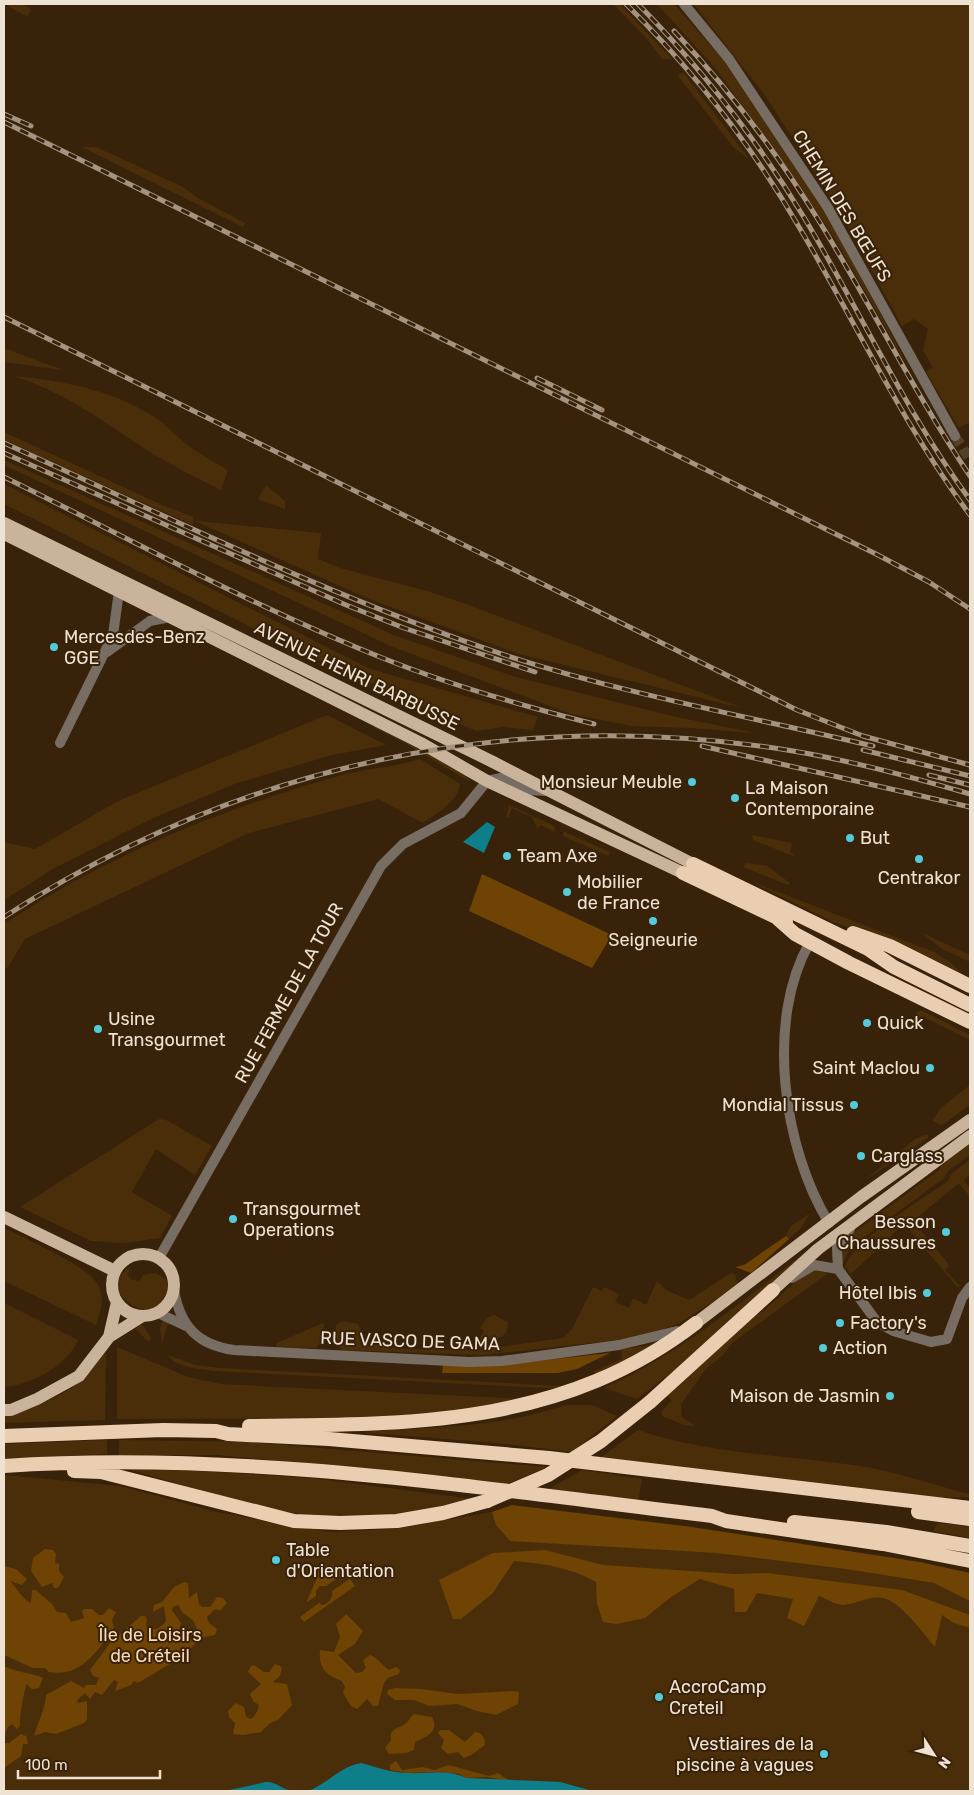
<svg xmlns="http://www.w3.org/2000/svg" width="974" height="1795" font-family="Rubik,sans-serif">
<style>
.green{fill:#4a2e09}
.forest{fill:#6e4304}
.water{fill:#0f7e8b}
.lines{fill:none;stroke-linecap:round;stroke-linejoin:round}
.minor-tunnel{stroke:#534028;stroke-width:10;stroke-dasharray:10 5;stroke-linecap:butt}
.minor{stroke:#786d62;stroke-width:10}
.major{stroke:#c9b39b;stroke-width:12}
.highway{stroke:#e9ceb2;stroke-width:14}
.rail-casing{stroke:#a39380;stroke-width:5}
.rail{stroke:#38230a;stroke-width:3;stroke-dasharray:9;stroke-linecap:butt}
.highway-bridge{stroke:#e9ceb2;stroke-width:14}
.poi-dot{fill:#53cbdb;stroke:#38230a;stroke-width:2}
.labels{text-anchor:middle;stroke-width:4;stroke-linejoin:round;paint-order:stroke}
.street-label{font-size:18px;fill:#efe2d3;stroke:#38230a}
.poi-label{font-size:18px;fill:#efe2d3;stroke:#38230a;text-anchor:start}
.park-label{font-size:18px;fill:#f9d9b7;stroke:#38230a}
</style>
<rect width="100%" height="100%" fill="#38230a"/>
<path class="green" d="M5,4h18l8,5 -3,8z
M613,4h7l52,55h-10l-15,-20z
M657,4h17l50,57 108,162 80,151 -78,-137 -50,-73 -68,-95z
M694,4h276v418l-11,6 -33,-56 7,-4 -10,-18 5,-21 -14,-10 -12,7 -62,-114 -74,-115z
M683,72l67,88 -17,-13 -55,-71z
M82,147h14l87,40 15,11 47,25 -2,4z
M4,348l59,22 -59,-8z
M13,376c51,5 96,13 140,40 14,9 25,22 38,32 12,8 25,15 37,22l-7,20c-25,-12 -50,-25 -74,-40 -43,-28 -84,-59 -134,-74z
M4,432l156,72 33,13v8l-189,-85z
M4,460l392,176 120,41 156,39 83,17 -64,-5 -59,-2 -61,-12 -178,-67 -389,-182z
M4,484l366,185 168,48 -5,13 -30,-3 -27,4 -191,-87 -281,-140z
M266,485l19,16v8l-27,-10z
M195,521l126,12 -3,26 22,9 87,23 42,14 273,103 -223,-54 -150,-55z
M327,715l59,30 -54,10 -95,28 -86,36 -100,51 -47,30v-58l31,7 83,-48z
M375,724l90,51 5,7 -65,-39 -32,-16z
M420,759l40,25c-2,18 -23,29 -37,39l-45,-24 -129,34 -224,106 -17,28 -4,2v-45c104,-69 221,-117 342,-150 24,-6 50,-7 74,-15z
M509,805l45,21 1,6 -15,-7 -2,4 -6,-12 -20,-9 -4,10 -2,-1z
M563,831l47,21 -2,4 -45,-20z
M752,835l40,8 -2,9 4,2 -1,2 -40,-16z
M747,863l20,3 23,17 -2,2 -45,-18z
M754,883l180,69 18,11 13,15 -72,-35 -60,-21z
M922,933l48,22v7l-28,-13z
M921,1010l49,25v5l-48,-24 -3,4 -3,-7z
M970,1085v20l-28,20 -10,-4 9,-13z
M159,1119l7,1 46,26 -17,29 -39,-26 -24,43 40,24 -12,22 -36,5 -33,-2 -71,-34z
M925,1135h4l-1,3 -64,43 51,-42z
M970,1143v12l-21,15 -5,8 -89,66 -6,6 -7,15 1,-20 9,-11 87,-64 4,-8z
M970,1160v13l-6,8 6,7v9l-11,-14 -46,38 37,45 -5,4 15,16 -2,2 -54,-64 -53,50 -6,-7c7,-26 79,-69 103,-86l4,-8z
M809,1214l-7,13 -13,12 -3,-3 5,-10z
M4,1228c20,10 89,40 95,59 6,15 1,24 -3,38l-92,-44z
M816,1244l-124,113 -55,42 -33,-11c78,-35 144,-92 212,-144z
M130,1267l-2,8 4,5 7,1 4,-6 13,-2 11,7c5,59 -80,15 -37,-13z
M814,1269l14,4 -96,70 -9,12 -17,14 -25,35 1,13 13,9 -11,-1 -22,-9 -1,-4 11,-12 -6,-4 74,-69 28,-20 36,-33z
M731,1273l4,1 3,11 -6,5 -51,32 -22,9 -32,8 -145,16 -140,-5 -8,-12 2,-13 6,-4 16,3 4,9 28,16 -1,-8 15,8 74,1 85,-12 9,-9 21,-42 9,4 2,-4 15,7 -4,8 14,6 4,-10 13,7 11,-24 9,9 23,10z
M4,1303l74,37c-11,26 -47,45 -74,47z
M494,1315l14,7c0,19 -14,17 -29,18l5,-9 -4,-3 7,-10z
M163,1319l6,1 -7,23 -2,-14z
M142,1324l9,14 -2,4 -14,-13z
M324,1324l-2,17 -6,7 -40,-1 1,-4 46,-20z
M653,1345l-56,32 -3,-6 28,-12 -1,-10z
M117,1347l71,30 33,7 304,15 -56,11 -117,8 -235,1z
M106,1350l-1,70 -101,3v-7c28,-8 62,-19 83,-41 7,-7 13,-17 19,-25z
M167,1355l29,10 24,3 341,18 3,3 -348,-18c-15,-2 -39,-3 -49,-16z
M565,1405h27l25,11 -45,36 -66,-8 -146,-12c68,-5 140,-4 205,-27z
M638,1430c70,24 148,25 222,36 38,6 73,19 110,28v3l-44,1 -79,-12 -247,-28z
M107,1440v14l-103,5v-15z
M119,1440l129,2 299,25 -45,19 -121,-15 -164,-16h-98z
M119,1466l192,12 163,21c-43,9 -88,21 -132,19 -77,-4 -150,-30 -223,-52z
M582,1470l60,9 -4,24 -91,-13z
M4,1475l116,11 97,26 113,20 63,-3 99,-17 442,71 36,8v200h-966z
M938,1523l32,3v12l-37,-7z"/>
<path class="forest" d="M482,874l130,61 -20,33 -123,-57z
M786,1236l3,3 -38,34 -16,-6 9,-2z
M610,1353l-33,16 -19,4h-116l1,-9 47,2z
M512,1505l180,22 228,35 50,11v28l-36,-18 -88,-14 -129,-16 -207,-12 -14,-16 -4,-13z
M45,1549l8,1 3,4 -1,9 4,1v7l5,6 -6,11h-4l-2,-5 -10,4 -11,-16 2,-13z
M545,1550l58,15 132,9 32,-1 135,17 68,25v13l-16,-5 -12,-8 -7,32c-11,-13 -33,-43 -49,-48 -14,-5 -29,5 -42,6 -8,0 -17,-6 -25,-9l-15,30 -17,-8 6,-19 -36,-6 -11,19h-11l-1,-23 -34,-10 -29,18 -26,21 -29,6 -13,-2 -6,-18 -1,-22c-24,-14 -54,-19 -82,-21l-21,32 -32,26h-8l-14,-39 54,-27z
M319,1565h22l5,7 -20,14h-6l-4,5v5l-10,7 11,-25z
M4,1566l12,3 11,10 -5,6 -12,-4c6,6 13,19 21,22l1,-13h4l16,14 5,8 9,1 5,9 13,-4 -2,-7 2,-2h8l7,6h4l6,-7 7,4 -4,8 2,8c-16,22 -33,50 -65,44l-4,-4h-12l-29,-13z
M350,1579l5,7 -51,36 -4,-5 19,-14 3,2c8,-2 11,-7 10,-14z
M184,1582l4,1 1,15 8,-6 2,12 3,3h8l7,-10 6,1 4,5 -7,8 -5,-2 -8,8 2,6 8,6 -2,6 -14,3 -8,-18 -10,-7 -5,-8 -5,2 -1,3 9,13 -2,7 -12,2 11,10 19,-4v4c-17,18 -38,28 -59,41l-4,-2 -3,4 -16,6 3,-9 -4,-2 -12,15 -7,-3 -5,7 -5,-6 -8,7 1,3 9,-2v18l-3,4 -28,11 -11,-2 -11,4c4,-15 11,-25 12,-41l25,-14 13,7 2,-3h10l3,-7 -6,-2 -3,-6 21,-28 30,-26h4l2,3 -1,7c7,7 15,2 20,-5l-2,-15 -11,6 1,-7 8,-3 12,-15z
M346,1614l17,17 -8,13 -17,11 18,18 6,-1 4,-4 -3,-8 7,-5c8,2 11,10 19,15l7,-3 4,3 -1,4 -11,4 -4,5 -6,23h-5l-6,-7 -10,10 -6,-3 -8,-13 2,-6 -3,-6c-16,-6 -24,-13 -22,-31l14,2 6,-15 -4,-13z
M275,1664l7,3 -2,9 -7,6 14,2 5,21 -14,15 -8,3 -9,9 -18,3 -10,-1 2,-11 -6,-6 -1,-6 8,-8 8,4 2,10 4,2c5,-1 8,-9 9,-14l-6,-4 -3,-7 11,-10 -13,-12 3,-6 3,-1 10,7h5z
M4,1666c12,6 27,7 39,12l-4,10 -7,1 -5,-5c-3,5 -8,36 -7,42l-3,3 -5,-5 -4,3 -4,9z
M395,1688l27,1 35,5 58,-3 4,1 -1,12 -22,11 -19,-4 -20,-7 -27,2 -16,-6h-19l-8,-6 1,-4z
M414,1714l18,3c8,15 -6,20 -17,25l-1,8 -8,3 -17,1 -4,-6 6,-8c-2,-13 7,-10 15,-17 4,-3 4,-6 8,-9z
M440,1730h9l16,12 10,-10c7,1 10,5 10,13l-14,10 -7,3 -6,-6 -10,2 -7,-6 3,-8 -6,-7z
M21,1734l5,2 2,8h-5l-2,12 -17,12v-28l1,3h4z
M396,1761l6,9 21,-3 11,3 15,-5 40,11 9,-3 12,8 -24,-4 -20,1 -7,-4 -26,-2 -27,1 -16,-3v-5z"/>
<path class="water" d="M487,822l8,5 -11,26 -21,-11z
M361,1763c15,4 31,10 47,10 19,1 40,-4 58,5l94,4 33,9h-285c19,-7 33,-25 53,-28z
M266,1782c11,0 17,8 27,9h-68z"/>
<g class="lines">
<path class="minor-tunnel" d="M955,436l15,24"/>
<path class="minor" d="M684,4l45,55 99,149 127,228
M107,652l43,-31 20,-4
M60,743l53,-108 6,-44
M810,942c-45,78 -27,206 19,281
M159,1258l222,-392 22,-22 58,-31 26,-32 14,-3 24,12 22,1
M838,1269l-1,-21 13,-19
M792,1278l22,-13 24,4 39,53 16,9 38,11 16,-3 15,-41 8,-11
M174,1291c7,36 24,54 60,59l235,12 33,-1 117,-16 58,-14
M158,1313l28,13"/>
<path class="major" d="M4,523l489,239 200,102
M4,534l417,209 66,38 196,92
M4,1217l111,54
M112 1285a31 31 0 1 1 62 0a31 31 0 1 1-62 0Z
M773,1290l45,-41 152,-113
M696,1323l165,-126 109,-77
M109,1337l8,-35
M4,1410h7l26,-11 42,-23 30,-39 32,-20"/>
<path class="highway" d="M693,864l175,85 26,18 76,38
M683,873l103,49
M778,919l17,15 54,29 121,59
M853,933l37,13 80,40
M650,1402l123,-112
M249,1426c162,-2 312,1 447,-103
M4,1436l159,-6 53,1 12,3 101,5 220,19 421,50
M4,1466c237,-16 473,22 708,50l14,5 157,23 87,17
M74,1471l27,1 193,49 46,2 57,-2 46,-8 44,-12
M918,1512l52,7
M794,1522l92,10 84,14"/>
<defs>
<path id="rail" d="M626,4c67,66 126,142 173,223 57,96 104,198 171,288
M638,4c64,65 120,137 167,215 56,94 101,193 165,281
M674,31c55,58 103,122 145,190 52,84 96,173 151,255
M4,114l27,12
M4,122l872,432 53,28 41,27
M4,317l793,393 66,26 107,29
M537,378l65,32
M4,443c166,75 331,156 504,213 120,39 243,61 365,90
M4,453l342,152 58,23 131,44
M4,477c126,62 250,130 381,182 68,27 138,47 209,65
M702,746l268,61
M863,750l107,26
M929,775l41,10
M4,917c236,-153 511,-212 789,-166 60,10 119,26 177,43"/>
</defs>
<use href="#rail" class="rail-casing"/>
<use href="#rail" class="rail"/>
<path class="highway-bridge" d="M487,1501l61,-26 53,-34 49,-39"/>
</g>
<g class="poi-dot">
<circle cx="54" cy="647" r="5"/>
<circle cx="692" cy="782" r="5"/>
<circle cx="735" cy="798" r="5"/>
<circle cx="850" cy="838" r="5"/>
<circle cx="507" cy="856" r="5"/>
<circle cx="919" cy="859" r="5"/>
<circle cx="567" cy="892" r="5"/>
<circle cx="653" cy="921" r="5"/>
<circle cx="867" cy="1023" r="5"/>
<circle cx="98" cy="1029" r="5"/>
<circle cx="930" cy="1068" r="5"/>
<circle cx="854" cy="1105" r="5"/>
<circle cx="861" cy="1156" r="5"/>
<circle cx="233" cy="1219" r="5"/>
<circle cx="946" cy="1232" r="5"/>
<circle cx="927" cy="1293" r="5"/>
<circle cx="840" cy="1323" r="5"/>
<circle cx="823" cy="1348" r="5"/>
<circle cx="890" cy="1396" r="5"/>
<circle cx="276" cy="1560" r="5"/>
<circle cx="659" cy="1697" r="5"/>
<circle cx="824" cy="1754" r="5"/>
</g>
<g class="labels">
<g class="street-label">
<text transform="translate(842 206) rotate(59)" y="6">CHEMIN DES BŒUFS</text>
<text transform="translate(357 676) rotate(26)" y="6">AVENUE HENRI BARBUSSE</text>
<text transform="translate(289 993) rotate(-61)" y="6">RUE FERME DE LA TOUR</text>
<text transform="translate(410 1341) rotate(2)" y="6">RUE VASCO DE GAMA</text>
</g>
<g class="poi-label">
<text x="64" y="643">Mercesdes-Benz<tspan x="64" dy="21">GGE</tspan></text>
<text x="682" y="788" text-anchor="end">Monsieur Meuble</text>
<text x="745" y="794">La Maison<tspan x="745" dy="21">Contemporaine</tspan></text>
<text x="860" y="844">But</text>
<text x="517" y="862">Team Axe</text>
<text x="919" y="884" text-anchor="middle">Centrakor</text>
<text x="577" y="888">Mobilier<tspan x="577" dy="21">de France</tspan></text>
<text x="653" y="946" text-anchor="middle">Seigneurie</text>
<text x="108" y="1025">Usine<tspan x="108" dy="21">Transgourmet</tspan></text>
<text x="877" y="1029">Quick</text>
<text x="920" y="1074" text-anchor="end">Saint Maclou</text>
<text x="844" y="1111" text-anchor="end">Mondial Tissus</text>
<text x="871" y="1162">Carglass</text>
<text x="243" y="1215">Transgourmet<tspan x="243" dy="21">Operations</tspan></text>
<text x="936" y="1228" text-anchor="end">Besson<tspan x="936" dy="21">Chaussures</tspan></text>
<text x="917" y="1299" text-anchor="end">Hôtel Ibis</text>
<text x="850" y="1329">Factory's</text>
<text x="833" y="1354">Action</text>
<text x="880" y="1402" text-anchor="end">Maison de Jasmin</text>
<text x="286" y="1556">Table<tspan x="286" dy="21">d'Orientation</tspan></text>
<text x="669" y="1693">AccroCamp<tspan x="669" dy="21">Creteil</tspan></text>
<text x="814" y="1750" text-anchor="end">Vestiaires de la<tspan x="814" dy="21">piscine à vagues</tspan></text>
</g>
<g class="park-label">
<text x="150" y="1641">Île de Loisirs<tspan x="150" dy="21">de Créteil</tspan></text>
</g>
</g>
<rect width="974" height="1795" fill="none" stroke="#efe2d3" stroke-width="10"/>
<g transform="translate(934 1755) rotate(126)" stroke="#38230a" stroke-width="4" paint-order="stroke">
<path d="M0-4L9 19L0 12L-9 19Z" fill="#efe2d3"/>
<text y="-8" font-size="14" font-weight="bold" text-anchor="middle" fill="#efe2d3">N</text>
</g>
<path d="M18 1770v8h142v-8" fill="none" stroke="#efe2d3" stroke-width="2.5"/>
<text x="25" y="1770" font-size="15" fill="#efe2d3" stroke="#38230a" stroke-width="4" paint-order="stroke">100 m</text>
</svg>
